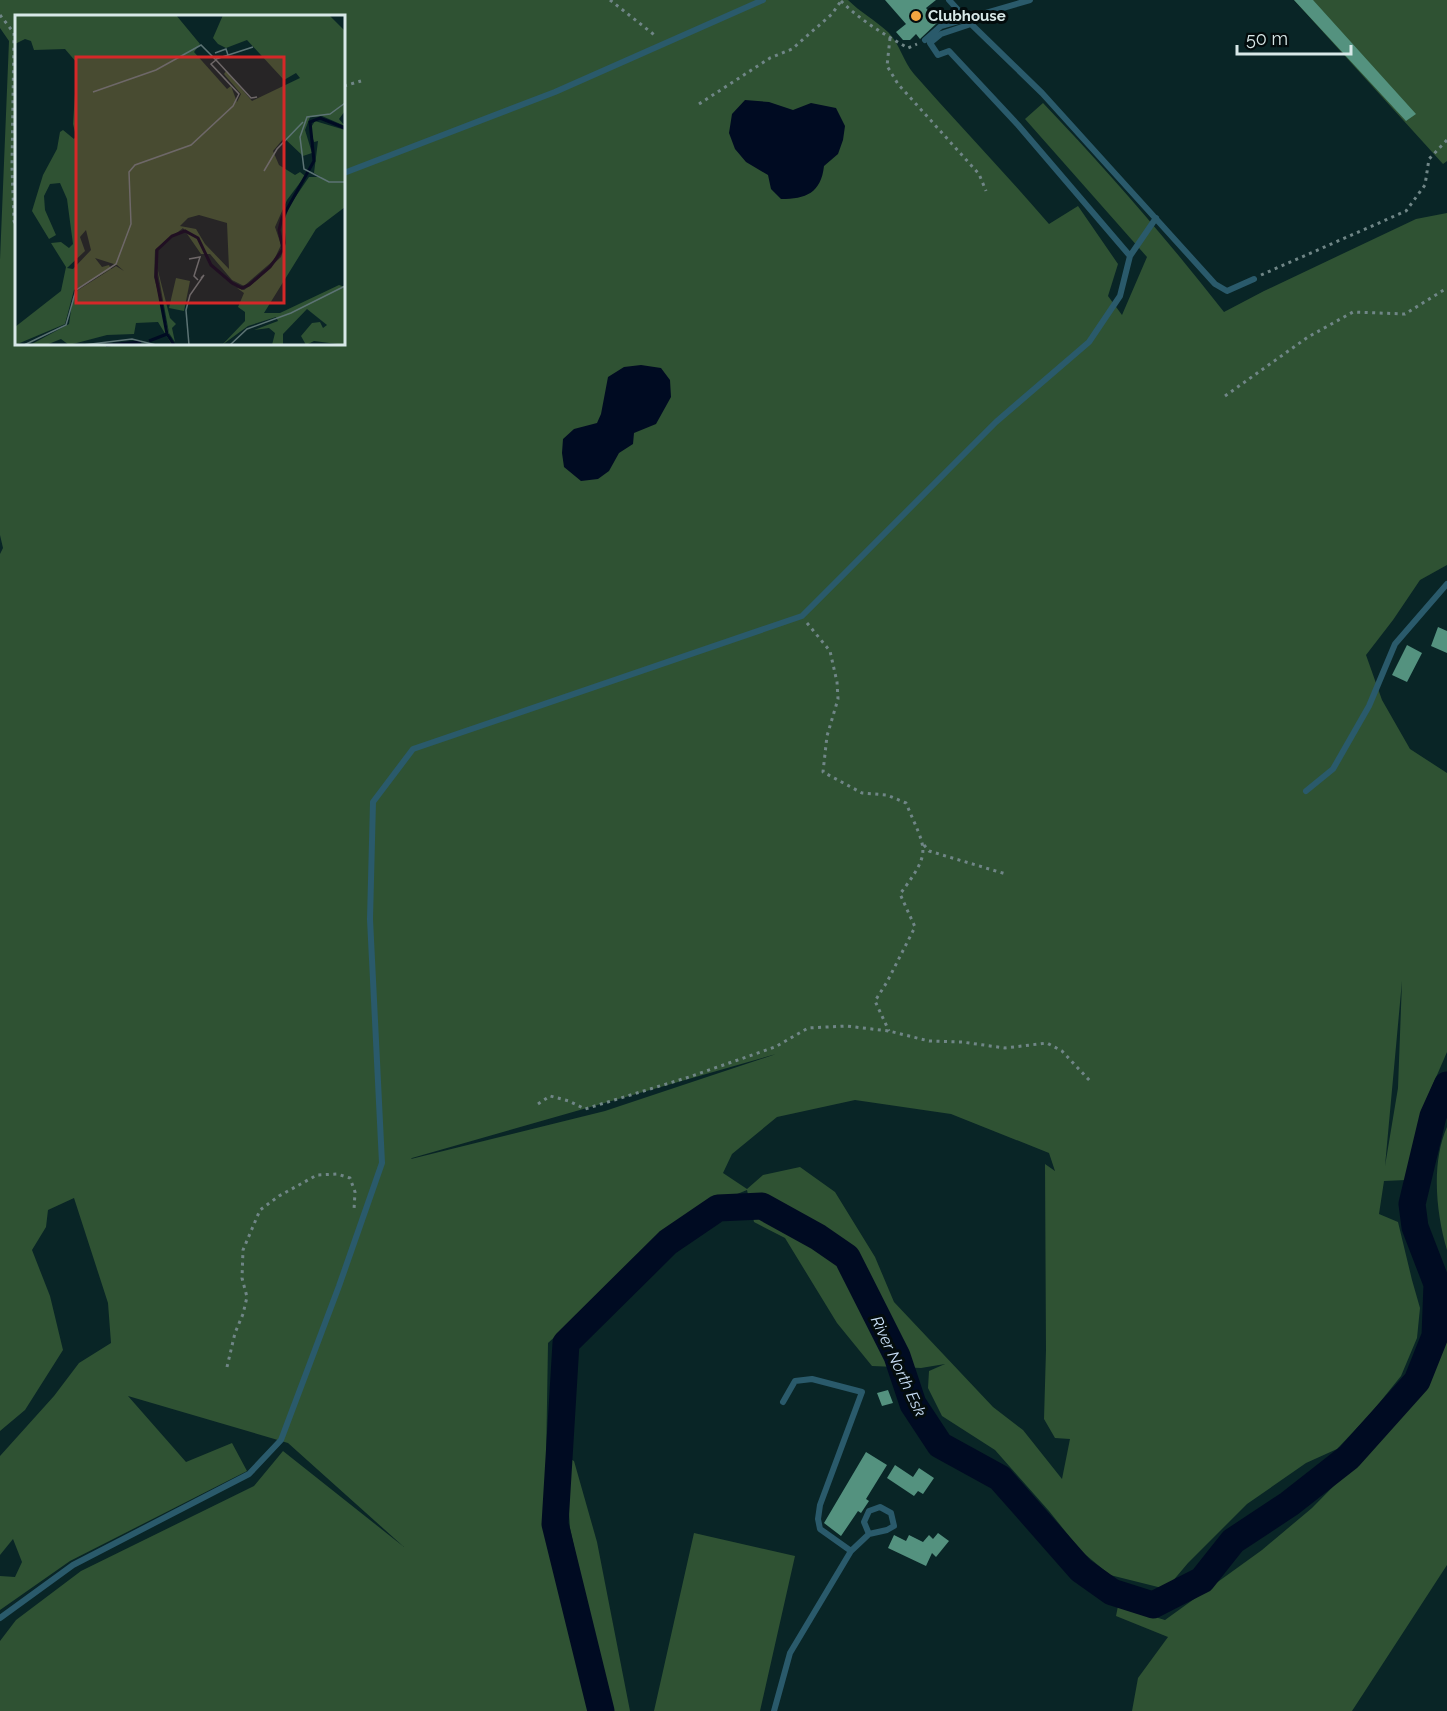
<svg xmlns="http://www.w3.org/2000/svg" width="1447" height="1711" font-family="Raleway,sans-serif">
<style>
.green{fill:#2f5233;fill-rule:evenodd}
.water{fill:#000b22}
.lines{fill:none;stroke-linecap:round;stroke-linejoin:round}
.river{stroke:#000b22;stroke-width:27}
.building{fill:#54927f}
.path{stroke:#708687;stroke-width:3;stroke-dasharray:3 4.5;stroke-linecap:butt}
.service{stroke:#2a5a6b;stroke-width:6}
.poi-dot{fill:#f2a540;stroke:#030c0d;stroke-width:2}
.labels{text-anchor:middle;stroke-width:6;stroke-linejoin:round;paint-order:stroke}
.poi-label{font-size:15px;font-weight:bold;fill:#d8e8e8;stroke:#030c0d;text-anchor:start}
.water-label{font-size:16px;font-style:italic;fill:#cae0f8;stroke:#030c0d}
.inset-river{fill:none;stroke:#000b22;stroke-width:3}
.inset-road{fill:none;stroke:#5c7374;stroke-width:1.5}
.view{fill:#d62828;fill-opacity:0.15;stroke:#d62828;stroke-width:3}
.inset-edge{fill:none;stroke:#d8e8e8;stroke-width:3}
</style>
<rect width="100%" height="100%" fill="#092526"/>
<path class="green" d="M0,0h848c12,12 27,20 40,32 12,12 15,29 26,42 44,50 91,99 135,150l29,-18 40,58 -10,32 14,19 25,-58 -122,-138 18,-16c65,68 123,135 181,209l40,-21 152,-72 31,-6v352l-27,15 -27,40 -27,35 16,45 28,49 37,24v279l-23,53 -18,75 -22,1 -5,33 19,8 14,58 8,28 -3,30 -16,38 -29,36 -35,37 -31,14 -59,41 -59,59 -22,26 -56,-14 -29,-24 -32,-40 -54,-61 -53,-34 -14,-28 1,-17 16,-7 -24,4 -49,-2 -35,-43 -52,-85 -31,-16 -7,-32 -44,18 -40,29 -115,106 -3,182 47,186h-592v-70l16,-21 65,-49 173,-85 29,-35 121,96 -116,-104 -160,-47 58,66 46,-19 15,28 -177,90 -70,49v-34l15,1 7,-15 -9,-23 -13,16v-99l54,-60 25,-33 32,-20 -3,-40 -34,-105 -26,12 -2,17 -14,23 18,46 13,54 -38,60 -25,21v-877l3,-6 -3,-13v-275l9,-219 -9,-13zM16,16h328v328h-328zM1402,981l-4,107 -13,78zM776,1054l-171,57 -194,48 1,-1zM855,1100l96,14 98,39 6,18 -10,-7 1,186 -2,69 11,19 15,1 -8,40 -39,-49 -30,-23 -99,-105 -19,-45 -40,-65 -35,-25 -37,8 -16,14 -24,-16 9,-19 45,-37z
M1294,0h153v161l-4,3z
M1447,1127v123c-11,-37 -16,-87 0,-123z
M1447,1328v237l-95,146h-220l6,-33 30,-41 -52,-21 2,-10 47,14 97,-70 50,-42 63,-64 52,-59z
M565,1456l9,5 23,81 33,169h-21l-39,-183z
M694,1533l101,23 -35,155h-106z"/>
<path class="water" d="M745,100l24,2 24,8 18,-7 25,5 9,18 -2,14 -5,14 -14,12c-3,27 -18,33 -43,33l-10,-10 -3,-14 -22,-13 -11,-13 -6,-16 3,-19z
M641,365l20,3 9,12 1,17 -15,27 -22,9 -1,11 -14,9 -10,18 -11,8 -17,2 -17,-14 -2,-14 1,-14 11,-10 23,-6 4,-9 7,-37 16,-10z"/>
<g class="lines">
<path class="river" d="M601,1711l-46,-187 11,-181 102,-101 50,-34 44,-2 56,31 29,20 50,99 16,48 27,41 60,33 81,92 31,22 41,13 49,-25 31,-39 56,-37 60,-47 68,-76 18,-45 2,-52 -22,-57 -3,-23 21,-88 14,-31"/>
</g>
<path class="building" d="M885,0h51l-10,8 12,14 -18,17 -4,-5 -6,6h-7l-7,-8 10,-8z
M1294,0h19l103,114 -10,7z
M1438,627l9,4v22l-16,-7z
M1407,645l15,8 -15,29 -15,-7z
M888,1390l5,13 -11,3 -5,-13z
M866,1452l21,13 -21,34 3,2 -8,12 -3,-2 -17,25 -17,-13z
M895,1465l18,12 6,-9 15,10 -11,16 -5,-3 -4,5 -27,-18z
M938,1533l11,8 -13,16 -4,-4 -6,13 -38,-18 6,-13 12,6 3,-6 14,7 6,-7 4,4z"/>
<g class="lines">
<path class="path" d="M610,0l47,37
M841,1c19,19 44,34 67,47l9,-4
M0,15l14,18 -2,134 2,54 2,5
M890,38l-3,28 11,18 81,90 7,17
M344,86l17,-5
M699,104l71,-46 22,-9 40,-35 9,-13
M1261,275l145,-64 19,-26 4,-26 18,-19
M1225,396l83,-59 45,-25 52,2 42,-26
M807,623l23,28 7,31 1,17 -11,37 -4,36 39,21 25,2 19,8c20,48 27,47 -6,91l15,33 -28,55 -12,19 14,30
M924,845l5,6 77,23
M538,1104l12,-8 19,5 16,8 104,-32 86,-30 33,-19 38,-2 43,5 40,10 33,1 43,6 42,-5 15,8 28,30
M227,1367l8,-34 8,-19 4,-17 -5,-19 1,-28 17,-40 19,-14 38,-21 20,-1 13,4 5,14 -1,18"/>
<path class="service" d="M971,24l71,69 173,191 12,7 27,-12
M925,40l16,-14 89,-26
M344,173l211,-81 208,-92
M1130,256l26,-38
M1306,791l27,-22 36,-63 26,-62 52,-60
M783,1402l12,-21 17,-2 50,13 -42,113 -2,14 2,10 31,22
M0,1618l73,-53 176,-91 32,-34 58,-154 43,-123 -12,-244 3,-117 40,-53 389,-133 194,-194 93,-80 31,-46 10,-40 -112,-131 -69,-74 -11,4 -8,-12 11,-9 30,-10 -22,-24
M774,1711l16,-58 61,-102 18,-17 18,-4 7,-4 -3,-13 -11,-6 -11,4 -5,11 5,12"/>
</g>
<circle class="poi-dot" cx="916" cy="16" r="6"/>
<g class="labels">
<g class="poi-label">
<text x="928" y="21">Clubhouse</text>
</g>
<g class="water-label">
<text transform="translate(899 1366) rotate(65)" y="6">River North Esk</text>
</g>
</g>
<g transform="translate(15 15)">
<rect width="330" height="330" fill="#092526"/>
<path d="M0,0h161l24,29 -6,8 33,37 4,-3 6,16 4,-8 -17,-20 2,-3 26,30 48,-23 -4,-5 -12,7 -37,-40 -21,8 -8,-4 -5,-6 10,-23h106l16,16v80l-6,8 6,7 -23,-10 -12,1 -5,13 7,23 -9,3 -19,-18 -11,13 6,14 16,10 5,-3 5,4 -18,24 -12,27 6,18 -7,15 -30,26 -12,-6 -22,-26h-9l-18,-26 -28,22 -1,27 18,68 -14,-23 -22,1 -2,11 -27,1 -38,10 -8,-6 -15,6h-16l39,-21 4,-27 5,-7 38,-24 8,5 -7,-6 -22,-7 7,9 7,-2 2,4 -37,21 -9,34 -50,21v-18l46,-36 5,-24 -15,-24 10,-1 8,6 4,-4 -6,-45 -7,-16 -10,1 -6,12 1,14 11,25 -7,4 -17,-28 11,-36 14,-26 3,-17 3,-2 11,9 2,-3 -3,-12 4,-61 -12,-14 -31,1 -3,-9 -6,-2 -10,5zM184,200l28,8 2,46 -24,-25 -9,-15 -16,-3 8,-8zM71,215l5,20 -18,19 -6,-1 18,-17 -5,-14zM300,106l30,9v77l-29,22 -52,84h16l59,-28 6,2v58l-31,-4 -8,4 -5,-9 11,-13 8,-1 3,6 4,-3 -20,-16 -24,25v11h-11l3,-12 -6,-5 -15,2 24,-9 -2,-4 -28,9 -26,19 23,-24v-9l-7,-5 6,-14 -7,-5 7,2 7,-5 30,-28 5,-14 -2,-22 6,-16 19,-28h12l-7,-4 4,-32 -4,1 -4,-13zM142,252l13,51 6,6 -4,4 3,14 -6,-9zM161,263l14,3 -6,30 -15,-3z" fill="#2f5233" fill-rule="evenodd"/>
<path class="inset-river" d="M134,326l18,-7M91,330l35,-3M159,330l-7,-11 -11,-57 1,-27 15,-14 13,-5 13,7 13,27 21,18 10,5 7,-3 21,-18 13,-18 -4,-19 3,-12 32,-57 -4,-39 10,-4 25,10"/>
<path class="inset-road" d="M200,38l11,-4 2,6M201,44l37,-12M201,45l35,38 6,-1M330,88l-15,11 -23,3 -7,20 4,32 25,13h16M249,156l13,-22 26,-27M174,244l11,-2 -6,19 4,4M9,330l42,-20 10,-35 40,-26 15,-40 -2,-52 6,-7 56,-20 42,-39 6,-12 -28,-30 5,-4 -15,-15 -45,25 -63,22M68,330l49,-6 24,6M174,330l-3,-35 4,-15 14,-20 -3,3M215,330l17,-16 44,-16 54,-27"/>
<path class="view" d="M61,42h208v246h-208z"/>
<rect width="330" height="330" class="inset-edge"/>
</g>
<path d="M1237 45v9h114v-9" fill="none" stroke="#d8e8e8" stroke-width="3"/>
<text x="1246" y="45" font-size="18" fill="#d8e8e8" stroke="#030c0d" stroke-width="4.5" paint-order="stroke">50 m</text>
</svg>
